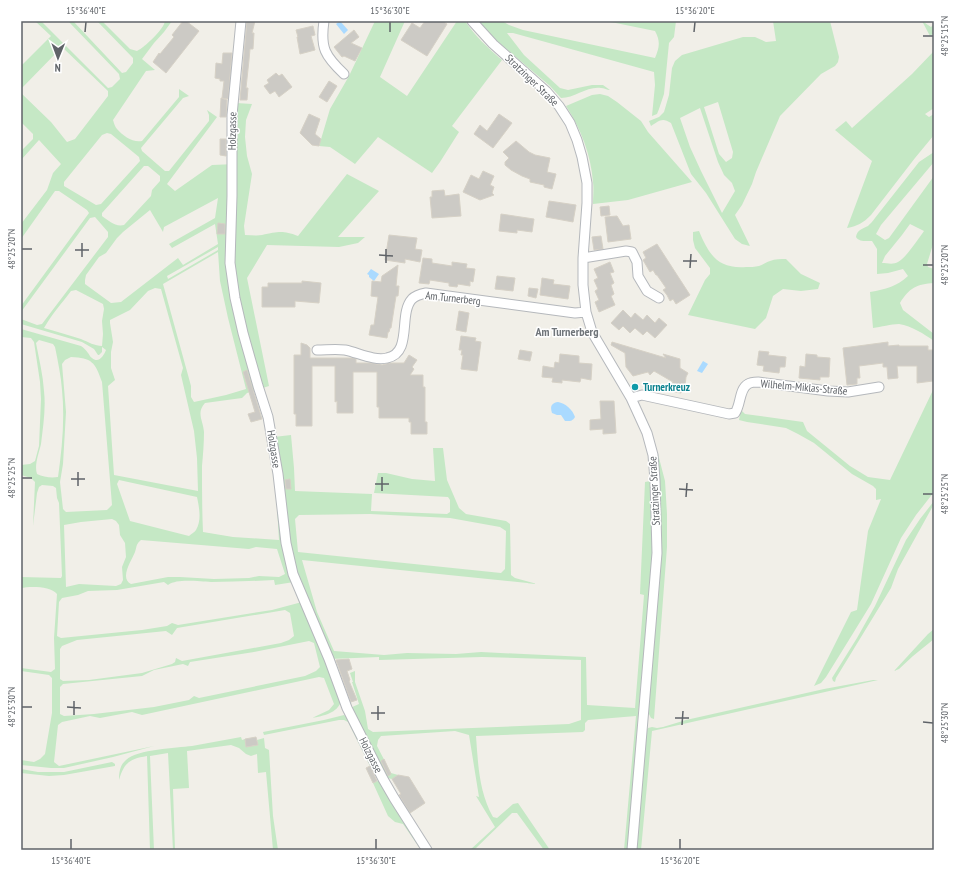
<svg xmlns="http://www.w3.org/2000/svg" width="955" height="871" font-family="'PT Sans Narrow',sans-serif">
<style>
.green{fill:#c5e8c5;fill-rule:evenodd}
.water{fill:#aadaff}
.building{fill:#cccac5;stroke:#d6d1c6}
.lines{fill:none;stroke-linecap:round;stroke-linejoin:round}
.street-casing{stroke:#b5b8bc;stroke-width:11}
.street{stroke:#fff;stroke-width:9}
.ticks{fill:none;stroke:#5f6368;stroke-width:1.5}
.culture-dot{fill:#0f9aa8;stroke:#fff;stroke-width:1.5}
.labels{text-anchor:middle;stroke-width:3;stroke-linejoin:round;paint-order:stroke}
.street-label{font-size:11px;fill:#5f6368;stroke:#fff}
.culture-label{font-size:11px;font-weight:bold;fill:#0d838f;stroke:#fff;text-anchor:start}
.neighbourhood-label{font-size:12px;font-weight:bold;fill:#70757a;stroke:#fff}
.neatline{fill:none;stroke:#5f6368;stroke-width:1.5}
.ticks-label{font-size:10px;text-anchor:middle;fill:#5f6368}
</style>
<rect width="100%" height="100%" fill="#f1efe8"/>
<path class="green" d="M35,21h6l67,67 4,-1 8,-8 -1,-5 -51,-53h5l49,52 4,-1 7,-9v-5l-36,-37h5l28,28 7,2c8,-4 27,-22 28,-30h7l-8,11 -10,11 -12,16 13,11 -9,1 -33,49c1,3 2,7 4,9 6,7 16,14 25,12l37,-44v-8l10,7 -6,2 -42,50 1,3 23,20h4l40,-50v-6l-2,-5 10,7 -50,67 8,7 37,-26 24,-1v-61l16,1 -6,16 -1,17 2,19 5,18 -8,52 1,9c6,0 12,1 17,0 16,-3 20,-5 36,1l49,-62 32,17 -41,46h27l-7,6 -19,4 -72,-2 -20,33 22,108 -22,7 -5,5 -37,5c-9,10 -2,17 -1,29 0,11 -1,23 -2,34 0,22 0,44 1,66l30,5 46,3 -4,-65 19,107 -19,3 -1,-5c-21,1 -42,2 -63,2 -11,0 -33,-4 -43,3l-4,-3 -47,8 -29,1 -10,4 -16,3 -3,4 -2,34 4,2 81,-8 25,-4 5,-3 6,2 94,-15 30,-8 39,99c-3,12 -18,15 -29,17l17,-8 5,-6 -10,-26 -5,-1 -177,38 -10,-3 -32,6 -10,-2 -28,6 -4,3 -4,37 5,4 95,-20 -41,11 -49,11h-13l-30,-3v-5l13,2 6,-3 5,-5 7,-41v-35l-3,-3 -28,-4v-3l30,4 4,-3 -1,-31 3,-44c-6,-8 -27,-8 -36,-6v-11l40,1 1,-2 -3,-73 -2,-5 -1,-10 -3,-2 -11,-1 -3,2 -2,6 -4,33 2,-44 -4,-4 -10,-3v-10l9,-1 5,-3 4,-15 2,-47 -1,-17 -6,-40 -3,-4 -10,-1v-8l60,17c3,2 5,4 7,7 1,1 2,4 4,5 7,6 12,-3 14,-8l-4,-3v5l-3,3h-1l-4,-6 -12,-7 -61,-18v-5l16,6 5,-1 66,-87v-5l-13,-15 -5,1 -69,94v-6l68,-93 -2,-3 -28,-19h-4l-34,48v-15l26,-34 6,-17 8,-9 -22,-24 -18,20v-9l12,-12v-5l-12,-12v-29l30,29 16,20 8,-3 33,-43v-5l-46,-44 -41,42v-23l30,-30zM107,133l4,1 28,23 1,4 -39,43 -5,1 -32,-19v-4l38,-47zM144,166h4l12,10v5l-8,9 -1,6 -27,29c-9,2 -15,-4 -22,-9v-3zM218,198l-3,20 -46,26 3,4 43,-24 3,20 -35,21 -5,-7 -57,44 -10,1 -26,-19v-4l1,-5 13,-18 7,-4 11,-15 6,-6 27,-22 13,22 1,-5zM218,247v3l-50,29 -1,-3zM218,252l2,29 8,37 18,71 -20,6 -32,7 -3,-5v-11l-28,-102zM155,288l6,1 22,79 -2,7 13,56 3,27 1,33 -84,-16 -6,-89 7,-6 -4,-12v-16l2,-10 -3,-19v-3l20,-10 18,-19zM76,290l27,14 1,5 -2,12 1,13 -1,12c-7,0 -14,-4 -21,-7 -12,-4 -24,-7 -37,-11 8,-14 18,-25 27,-37zM39,340l14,4 2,3c3,15 6,29 7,43 3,29 0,59 -4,87 -7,1 -15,0 -21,-3 -3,-9 2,-21 4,-30 2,-17 5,-35 3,-53 -1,-16 -5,-32 -8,-48zM71,357c21,1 24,5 31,25l10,123 -5,5 -41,2 -3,-3 -3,-27 3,-18 3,-52 -4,-48 3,-4zM119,480l78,17c2,10 5,23 -1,33 -1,2 -5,4 -7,6l-59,-15 -13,-37zM112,519l4,2 3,4 1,10 5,8 1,14 -4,10 1,13 -2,4 -5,2 -37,-2 -13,3 -2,-62 17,-3zM141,540l108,9 7,-2 21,2 8,25 -6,3 -20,-1 -10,2 -35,1 -34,-2h-12l-37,7c-12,-6 1,-24 4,-32 2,-6 1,-8 6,-12zM285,610l5,3 4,23 -5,4 -8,3 -99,18 -6,-3 -1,4 -3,2 -30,9 -53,7 -26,1 -3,-2v-30l2,-3 15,-6 89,-9 6,4 5,-7zM309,641l5,2 6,24 -4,4 -11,5 -106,22 -5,-2 -5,4 -35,7 -60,7 -30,2 -4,-2v-27l3,-3 79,-8 12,-6 29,-6 5,2 2,-4 64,-10z
M375,21h30l-25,56 27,19 50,-75h8c10,15 23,27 37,39l-50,66 7,6 -19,30 -8,11 -54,-36 -23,27 -25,-17 -11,-1 11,-37 19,-33z
M478,21h24l7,4 14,5 132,28c4,-10 6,-16 0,-27l-49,-10h70l-2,16 -5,6 -5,51 -5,15 -2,5 -5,2 3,-31 -1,-13 -141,-39h-6l17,22 36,33 8,2 24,-5h11l7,5c-3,0 -6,-2 -9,-2 -14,-2 -26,10 -40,10l-11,-12 -54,-46z
M773,21h57l9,36 -1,5 -3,4 -14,8 -41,42 -24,56 -4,12 -10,21 -7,10 15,31 -8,-2 -7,-5 -29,-46 -15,-19 -20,-51c-9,-6 -12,-2 -20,3l-2,-5 10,-4 5,-5 5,-17 3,-27 3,-7 7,-6 61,-18h12l11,5 10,-1zM718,102l15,50 -1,6 -6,4 -7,-8 -15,-47zM700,108l18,54 6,13 8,8 3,8 -13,22 -21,-42 -11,-24 -10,-29z
M922,21l9,6 3,-3v9l-4,3z
M934,51v57l-9,6 4,3 5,-3v21l-19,23 -44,57c-8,8 -13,11 -24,13l25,-67 -37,-31 11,-9 6,7 60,-54z
M600,94l8,2 9,6 24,19 7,11 44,50 -64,18 -35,4c0,-7 1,-15 0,-22 -2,-27 -12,-53 -27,-76l26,-11z
M934,152v10l-53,63 -5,9 9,6 4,-2 45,-62v65l-7,23 1,3 6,2v14c-17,1 -25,5 -34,20l3,7 31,24v7c-10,-7 -22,-15 -35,-17 -8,0 -18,3 -26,4l-3,-36c16,-3 26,-5 38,-16l-5,-7 -15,4 -11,1v-25l-5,-8c-6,0 -13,1 -16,-4 1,-7 6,-8 12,-11 2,-2 5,-5 7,-8l44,-56zM910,224l14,7c-5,7 -19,28 -26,31 -5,3 -11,1 -16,1l3,-7 17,-21z
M699,231c10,24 19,38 47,36 4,0 9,0 13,-1 4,-1 7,-4 11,-5 5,-2 11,-2 16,-2l15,15 19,9 -2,6 -17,2 -18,-2 -10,7 -7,22 -11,11 -67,-14 17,-35 5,-6v-6l-15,-20 -2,-8v-8z
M934,388v104l-18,23 -15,23 -30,66 -19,31 -26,42 -5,6 -7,3 37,-74 6,-2 11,-79 13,-32 -5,1v-11l-3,-3 -21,-12 -38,-31 -16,-9 -12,-6 -39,-6 -8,-2 2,-10 4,4 58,8 4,9 43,35 18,11 22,3z
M291,435l3,33 1,23 77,3 -1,17 76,3 3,-2v-12l-2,-3 -74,-4 4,-20h8l26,6 23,2 -2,-33h10l4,32 12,28 7,6 40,7 4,3 1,51 4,3 22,6 -235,-24 15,52 17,39 50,4 23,-2 49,1 25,-2 105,5 1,48 48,3 9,-113 -4,-1 5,-112 5,-1 3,72 -15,163 -10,134h-4l12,-134 -48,4 -3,3v7l-2,2 -107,4c2,28 3,56 17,81l4,1 16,-14 5,-1 32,47h-6l-27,-37h-5l-38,37h-4l25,-23 -19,-31 3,1 -10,-62 -14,-4 -74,5 -3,4 -1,6 14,27 7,2 -6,4 -5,-1 -37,-70 9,-4 -7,-22h1l-3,-9 5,-2v11l10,29 3,18 5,3 196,-8 12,-4v-60l-99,-3 -103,3v-3l-49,2 -35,-86 -21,-136zM370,514l80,4 50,9 6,4 -1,38 -4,4 -203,-21 -3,-33 4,-4z
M658,454l7,27 2,33v33l-8,105 -5,67 -3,-1 -3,-6 14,-158 -2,-73z
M934,501v3l-36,65 -7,19 -55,90 -1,4 -2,-1 -1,-3 25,-40 18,-32 31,-66 14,-21z
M934,629v10l-21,17 -14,13 -5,2 34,-37z
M873,680h5l-226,51 -11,119h-6l11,-119 2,-3 4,-1 5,1 6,-1 23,-7 138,-31z
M344,715l4,3 25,47 -3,1 -22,-44 -4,-2h-5l-75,15 -1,-3 61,-12z
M241,737l1,3 3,-1 1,8 12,-2 -1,-5 7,-2 1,10 4,2 4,66 5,34h-5l-7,-78 -8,1 -1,-19 -6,2 -5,-2 -7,-6 -8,-3 -44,6 2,37 -16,1 2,61h-2l-5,-97 -18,3 4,94h-4l-3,-94c-18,3 -23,7 -28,24 0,-8 1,-15 7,-20 12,-11 50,-12 66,-14 16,-3 33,-6 49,-9z
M112,762l3,2v2l-51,9 -15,1 -28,-3v-4l17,3h26z
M380,780l45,70h-4l-18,-26 -8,-2 -7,-6 -15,-33z"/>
<path class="water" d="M340,21l8,9 -4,4 -8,-10z
M371,269l8,5 -5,7 -5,-4v-2l-2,-1z
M703,361l5,3 -6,9 -5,-2z
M558,402c7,1 15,8 17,15 -3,5 -6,4 -10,4l-4,-6h-4l-5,-2c-2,-6 -1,-10 6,-11z"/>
<path class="building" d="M183,21h3l13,10 -33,42 -13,-11 6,-9 1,1 14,-17 -2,-2z
M247,21h8l-3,12h2l-1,16h-3l-1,11 -3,28h2l-1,12h-7z
M425,21h17l5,3 -20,32 -26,-16 11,-17 8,5z
M313,26l2,9 -4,1 4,14 -15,4 -3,-17h1l-2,-7z
M354,30l5,7 -8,6 11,5 -7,13 -11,-5 -2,1 -8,-10z
M223,53h9l-4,46 -6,-1 2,-17h-4v-2l-5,-1 1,-15 6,1z
M276,73l3,3 3,-2 10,13 -13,10 -4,-6 -5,3 -6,-8 5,-3 -2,-3z
M329,81l8,5 -10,16 -8,-5z
M221,98l6,2 -1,17h-6z
M309,114l11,5 -5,15 6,5 -2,7 -7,-1 -12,-12z
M499,114l13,9 -19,25 -19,-14 6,-9 7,6z
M220,139h6v17l-6,-1z
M516,141l13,11 6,3 15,3 -3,14 9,2 -4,15 -8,-2v-2l-14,-3v-3l-8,-3 -11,-6 -6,-5v-3l4,-4 -6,-6z
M483,171l11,5 -4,9 4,2 -2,6 2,2 -14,5 -17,-8 8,-17 8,4z
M444,190l1,6 14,-2 2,22 -29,2 -2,-21h2v-6z
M549,201l27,4 -3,17 -27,-5z
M609,206l1,9 -9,1 -1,-9z
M501,214l33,5 -2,13 -15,-2v3l-18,-2z
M617,216l6,10 6,-1 2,14 -23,3 -3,-25z
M218,223l7,1v10h-8z
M389,235l28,3 -2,11 7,1 -2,12 -15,-3v4l-20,-3z
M601,236l2,13 -9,1 -2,-13z
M657,244l33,51 -14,9 -3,-5 -3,2 -3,-6 -4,-5 3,-2 -9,-13h-1l-3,-5 -3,2 -7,-12 3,-2 -3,-6z
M423,258l9,1v4l20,3v-4l15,2 -1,4 9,1 -2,13 -3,-1v5l-12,-2 -1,3 -8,-1v-3l-19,-3 -1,4 -10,-1z
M610,262l4,10 -4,1 4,10 -3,2 3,9 -3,2 4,9 -16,7 -4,-10 4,-2 -4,-9 3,-2 -4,-9 4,-2 -4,-9z
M398,265l-2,21h3l-1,10h-2l-5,32h-1l-1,4h-1l-1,6 -18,-3 2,-10h3l4,-28 -7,-1 1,-15 9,1 1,-6z
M497,276l18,2 -2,13 -18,-2z
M542,278l12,2 -1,4 17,2 -2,13 -28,-4z
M302,281l19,2 -2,20 -24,-2v6h-33v-20h6v-4h34z
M529,288l9,1 -2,9 -8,-2z
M623,310l8,8 4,-5 8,7 4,-5 8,8 4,-5 8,7 -12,13 -8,-7 -4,4 -8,-7 -5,5 -7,-7 -4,4 -8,-7z
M459,311l10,2 -3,19 -10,-2z
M461,336l15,2 -1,3 6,1 -4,29 -16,-2 2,-14h-2l1,-5h-3z
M612,342l54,16 -3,-4 17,5v9l8,5 -2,4 -1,9 -4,7 -13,-2 5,-9 -19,-11 -4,4 -2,-3 -15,4 -7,-9 -1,-14 -14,-8z
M888,342v4l11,-1v1h29v4h6v23h-1v8l-16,2v-17h-20l1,12 -10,1 -1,-12h-4v-4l-24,3 1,12h-3v6l-10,1 -4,-37z
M301,343l6,2 3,3v10h43l3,1v4h14l12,2 8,-2h14l5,-8 8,5 -5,7 2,2 -4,6h13v12h2v35h2v12h-16v-12h-2v-4h-30v-11h-2v-35h-24v41h-16v-12l-2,1v-36h-23v60h-16v-12h-2v-59h7z
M520,350l12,2 -2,9 -12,-2z
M759,351l10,1 -1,3 18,2 -1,10h-5l-1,6 -16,-2 1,-5 -7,-1z
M560,354l19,2v7l13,1 -1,16 -10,-2 -1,4 -18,-2v3l-10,-1 1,-4 -11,-1 1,-11 11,2 1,-6 4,1z
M806,354l11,1v2l13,1 -1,19h-9v3l-21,-2 1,-12 5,1z
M247,370l15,49 -11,3 -3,-8 7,-2 -12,-40z
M600,401h14l2,32 -13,1v-5l-13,1v-10l11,-1z
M290,479l1,10h-5l-1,-9z
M349,659l3,10 -5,2 3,9 -1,1 8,19 -6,2 -15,-42z
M256,737l2,8 -12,2 -1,-8z
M384,759l7,15 -3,2 -7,-15z
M370,766l7,15 -4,2 -7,-15z
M398,775l11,2 16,26 -15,10 -11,-18 2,-1 -9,-15z"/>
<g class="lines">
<defs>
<path id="street" d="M241,21l-9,94v81l-2,67 5,35 8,35 15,53 10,31 10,57 8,69 7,31 36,85 18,49 36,71 11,19 33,52
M324,21c-4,27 1,35 20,53
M472,21l21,23 53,47 13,15 11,17 7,17 5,17 5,26v20l-4,55v27l3,27 6,20 39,66 16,35 6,22 2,25 2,73 -25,297
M583,258l43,-7 6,1 5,10 1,14 9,15 12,7
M317,350c9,0 19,-1 28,0 14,3 29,11 42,8 26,-5 11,-44 25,-59 4,-4 9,-5 14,-6l149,20 11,-1
M631,398l11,-3 9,2 78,17 6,-1c6,-8 4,-24 13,-29 3,-2 7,-2 10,-2l70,9 20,1 31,-5"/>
</defs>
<use href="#street" class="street-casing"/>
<use href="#street" class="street"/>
</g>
<path class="ticks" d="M85,32l1,-10M390,32v-10M694,32l1,-10M923,36h10M22,249h10M75,250h14M379,255l14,1M82,257v-14M683,261h14M386,263v-14M923,265h10M690,268l1,-14M22,478h10M71,479h14M375,484h14M78,486v-14M679,489l14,1M382,491v-14M923,494h10M686,497l1,-14M22,707h10M67,707l14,1M371,713h14M74,715v-14M675,718h14M378,720v-14M923,722l10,1M682,725l1,-14M71,849v-10M376,849v-10M680,849v-10"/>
<circle class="culture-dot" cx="635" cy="387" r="4"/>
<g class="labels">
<g class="street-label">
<text transform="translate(532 80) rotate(44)" y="4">Stratzinger Straße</text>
<text transform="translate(232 131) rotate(-89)" y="4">Holzgasse</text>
<text transform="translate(453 298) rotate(6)" y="4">Am Turnerberg</text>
<text transform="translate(804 387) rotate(5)" y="4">Wilhelm-Miklas-Straße</text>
<text transform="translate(274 449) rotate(81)" y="4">Holzgasse</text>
<text transform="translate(654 491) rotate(-93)" y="4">Stratzinger Straße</text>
<text transform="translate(371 755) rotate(63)" y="4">Holzgasse</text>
</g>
<g class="culture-label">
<text x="643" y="391">Turnerkreuz</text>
</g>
<g class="neighbourhood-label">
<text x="567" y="336">Am Turnerberg</text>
</g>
</g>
<rect width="955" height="871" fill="none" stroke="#ffffff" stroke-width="44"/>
<g transform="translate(58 58) rotate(181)" stroke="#ffffff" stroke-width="3" paint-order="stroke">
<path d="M0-3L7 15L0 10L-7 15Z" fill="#5f6368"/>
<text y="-6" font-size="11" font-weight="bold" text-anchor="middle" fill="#5f6368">N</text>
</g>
<rect x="22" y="22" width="911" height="827" class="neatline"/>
<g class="ticks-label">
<text x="86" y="14">15°36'40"E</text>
<text x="390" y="14">15°36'30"E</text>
<text x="695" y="14">15°36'20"E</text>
<text transform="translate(944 36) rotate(-90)" y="4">48°25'15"N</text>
<text transform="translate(11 249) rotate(-90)" y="4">48°25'20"N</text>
<text transform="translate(944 265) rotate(-90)" y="4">48°25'20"N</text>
<text transform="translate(11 478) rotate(-90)" y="4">48°25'25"N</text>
<text transform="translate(944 494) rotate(-90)" y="4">48°25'25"N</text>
<text transform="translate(11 707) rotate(-90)" y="4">48°25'30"N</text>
<text transform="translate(944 723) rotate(-90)" y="4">48°25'30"N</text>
<text x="71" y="864">15°36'40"E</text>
<text x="376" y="864">15°36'30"E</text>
<text x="680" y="864">15°36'20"E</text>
</g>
</svg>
